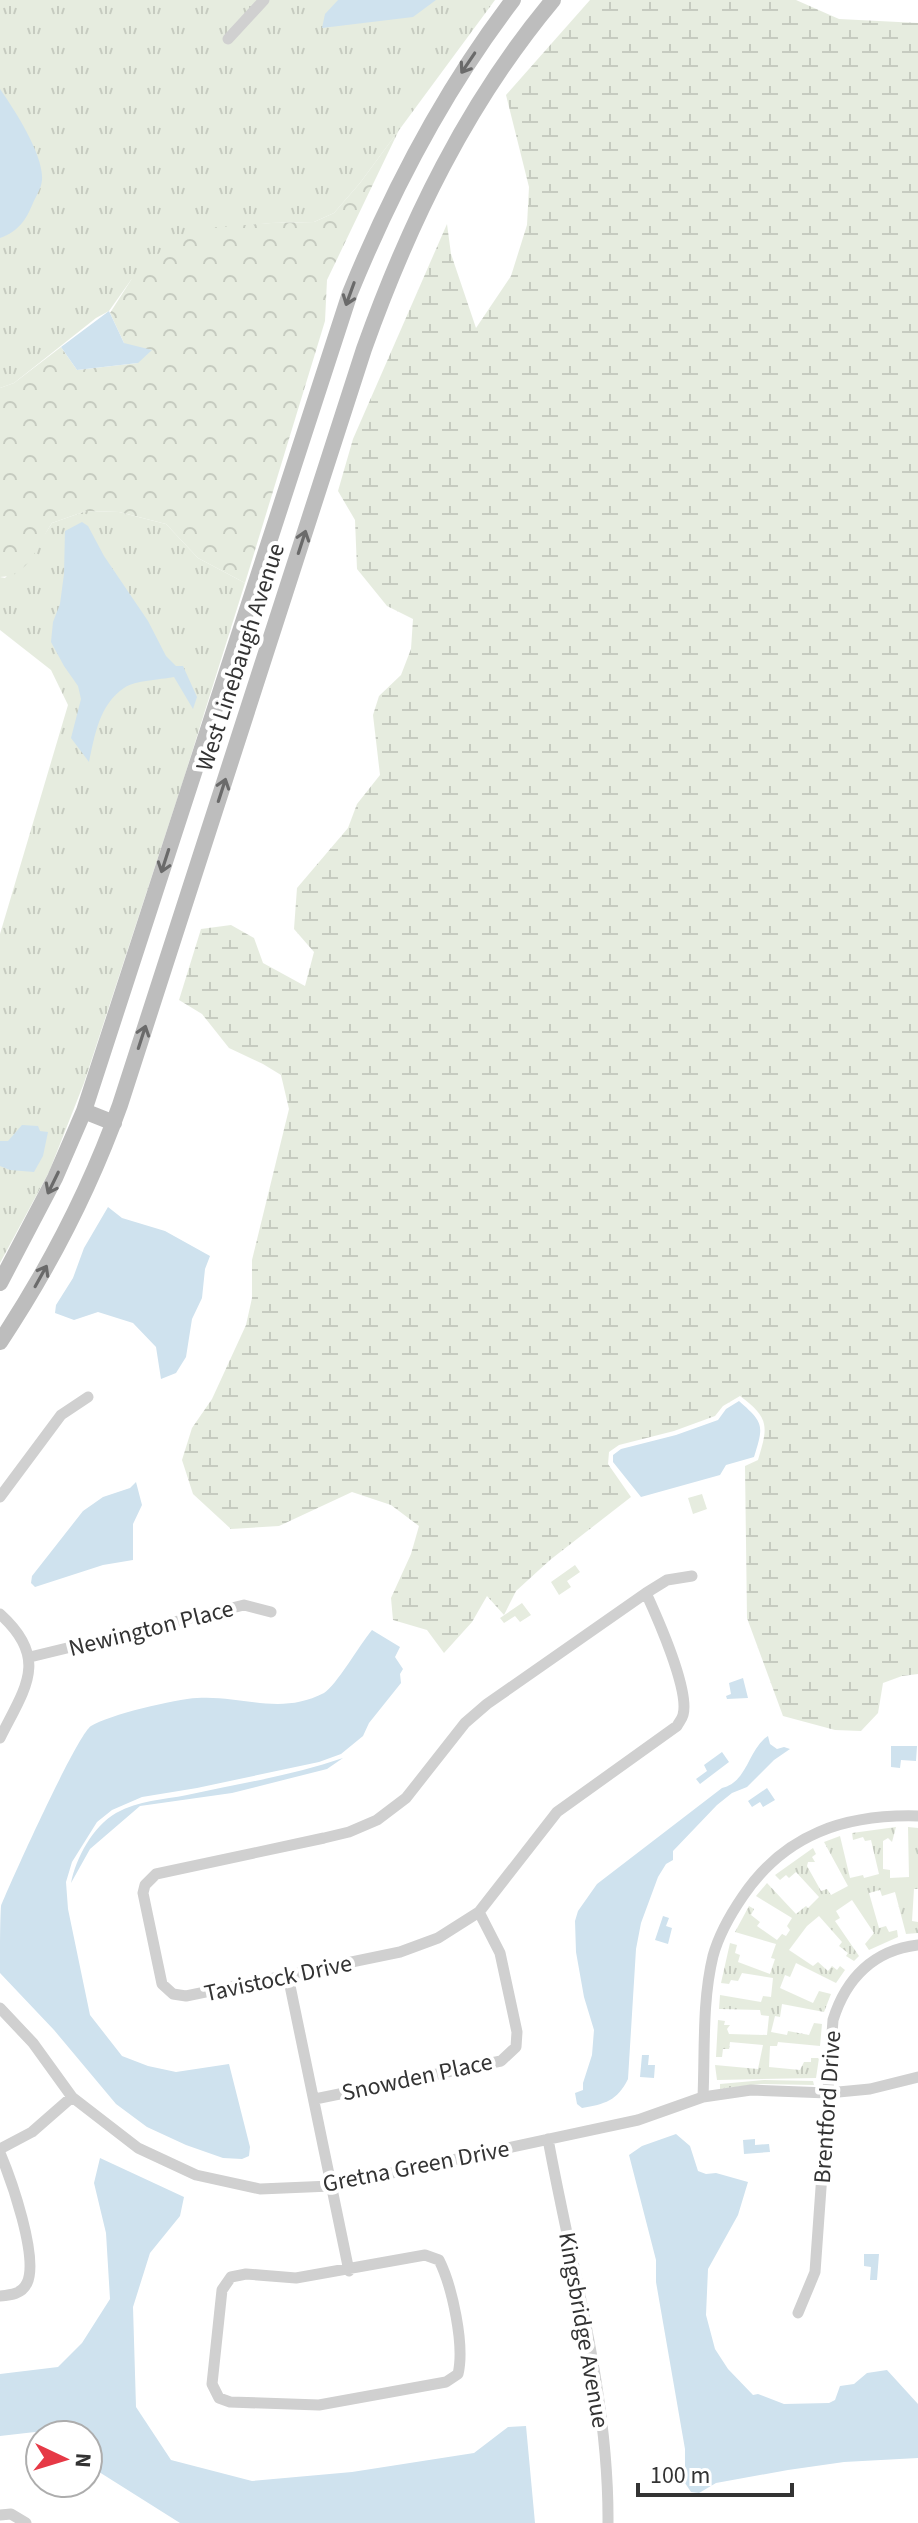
<svg xmlns="http://www.w3.org/2000/svg" width="918" height="2523" font-family="'Source Sans 3',sans-serif">
<style>
.grass{fill:url(#grass-tufts)}
.forest{fill:url(#forest-crowns)}
.wetland{fill:url(#wetland-marsh)}
.pitch{fill:#e6ecdf}
.water{fill:#cfe2ee}
.lines{fill:none;stroke-linecap:round;stroke-linejoin:round}
.street{stroke:#d0d0d0;stroke-width:11}
.secondary{stroke:#bdbdbd;stroke-width:16}
.oneway{stroke:#6a6a6a}
.labels{text-anchor:middle;stroke-width:8;stroke-linejoin:round;paint-order:stroke}
.street-label{font-size:24px;fill:#333;stroke:#fff}
</style>
<defs>
<pattern id="grass-tufts" width="24" height="20" patternUnits="userSpaceOnUse" patternTransform="scale(2)"><rect width="24" height="20" fill="#e6ecdf"/><path d="M3 7l-1-3M5 7V3M7 7l1-3M15 17l-1-3M17 17v-4M19 17l1-3" fill="none" stroke="#c6cbc0"/></pattern>
<pattern id="forest-crowns" width="20" height="18" patternUnits="userSpaceOnUse" patternTransform="scale(2)"><rect width="20" height="18" fill="#e6ecdf"/><path d="M2 6a3 3 0 1 1 6 0M12 15a3 3 0 1 1 6 0" fill="none" stroke="#c6cbc0"/></pattern>
<pattern id="wetland-marsh" width="20" height="14" patternUnits="userSpaceOnUse" patternTransform="scale(2)"><rect width="20" height="14" fill="#e6ecdf"/><path d="M1 5h8M5 5V1M11 12h8M15 12V8" fill="none" stroke="#c6cbc0"/></pattern>
</defs>
<rect width="100%" height="100%" fill="#fff"/>
<path class="grass" d="M0,0h495l-135,183 -26,30 -20,9 -43,1 -37,4 -103,53 -22,31 -13,7 -82,65 -14,5z
M86,511l33,1 47,12 32,34 47,25 -62,198 -99,302 -35,89 -49,91v-329l68,-229 -17,-35 -51,-40v-53l5,1 38,-41 9,-14z
M896,1827l-4,15 -4,-4 -5,3v28l7,1v8l19,-1 -1,-50 10,1v61h-4l-2,32 6,1v11l-12,1 -11,-42 -13,4 -2,-6 -11,3 10,35 7,-2 3,6 8,-2 1,7 -29,13 -4,-6 9,-11 -22,-33 -16,11 4,7 -5,3 24,35 -5,5 -8,-5 2,-3 -9,-7 3,-4 -23,-26 -12,10 -18,24 24,16 5,-4 10,9 4,-5 5,4 3,-4 5,4 -9,13 -40,-20 -6,14 -5,-2 -5,13 33,15 6,-12 12,3 -7,18 -42,-8 -2,13 -5,-1 -4,16 16,3 1,-4 21,4 5,-12 8,1 -2,22 -42,-4 -1,4h-7l-1,21 31,3 4,-8h7v-4h8l-3,20 -99,2 -2,-15 43,4 5,-24 -33,-3 -1,7h-6l-1,8h-6l2,-37 7,1 -1,4h6l-3,4 2,5 38,1 2,-19 -8,-1 -1,-5 -41,-1 1,-14 41,7 2,-6 8,1 2,-19 -31,-5 -4,8 -7,-1 -2,4 -8,-1 9,-40 7,2 -2,8 5,2 -2,7 32,12 5,-15 -4,-1 5,-14 -41,-12 14,-26 5,3 -3,6 9,7 -3,4 20,14 5,-6 4,2 4,-6 -3,-4 5,-8 -36,-22 11,-13 29,31 10,-8 2,2 11,-11 -23,-25 -7,6 -3,-3 -6,5 -5,-5 38,-27 3,6 -4,3 3,5h-7l-1,4 14,25 6,-2 4,6 17,-9 -24,-44 16,-6 10,42 13,-3 1,3 15,-4 -8,-34 -6,1 -2,-4 -10,3 -1,-7z
M764,2080l49,1 1,4 -54,-1 -40,5v-5z"/>
<path class="forest" d="M399,130l-72,150 -2,41 -80,262 -47,-25 -32,-34 -47,-12 -33,-1 -34,12c-14,21 -23,54 -52,54v-189l14,-5 47,-36 16,23 61,-7 -14,-20 -14,-30 21,-33 43,-41 19,-10 78,-6 43,-1 20,-9 26,-30z"/>
<path class="wetland" d="M590,0h206l43,19 79,4v1651l-16,2 -19,7 -5,30 -17,18 -26,-1 -52,-14 -36,-98 -2,-152 13,-6c10,-33 12,-42 -18,-64l-17,10 -8,10 -41,15 -55,14 -10,7 -1,12 23,33 -81,63 -34,31 -12,24 -17,-19 -15,26 -28,31 -17,-23 -34,-10 -2,-22 20,-44 8,-28 -28,-21 -39,-13 -73,34 -48,3 -38,-35 -11,-34 10,-32 20,-29 34,-74 6,-27v-38l37,-151 -8,-34 -18,-11 -34,-16 -27,-34 -23,-14 22,-71 30,-4 23,13 9,25 42,23 9,-34 -20,-23 3,-41 51,-60 9,-24 23,-29 -7,-60 6,-19 22,-21 10,-26 2,-30 -26,-13 -30,-37 -2,-49 -17,-29 15,-52 94,-215 4,30 25,74 35,-52 16,-51 2,-38 -23,-92z"/>
<path class="pitch" d="M702,1494l5,15 -14,5 -5,-16z
M575,1565l5,7 -13,9 4,6 -12,8 -8,-13z
M522,1603l9,12 -11,7 -5,-6 -11,7 -4,-5z"/>
<path class="water" d="M338,0h98l-23,17 -91,11 3,-14z
M0,89c14,20 44,66 42,91 -1,9 -5,14 -9,23 -7,17 -14,28 -33,35z
M109,311l15,32 28,7 -14,13 -61,7 -16,-23z
M82,522l6,4 16,30 44,65 18,35 10,10h7l14,31 -4,12 -19,-32c-15,3 -38,3 -50,11 -25,17 -29,47 -35,74l-18,-24 10,-39 -3,-13 -14,-20 -13,-24 2,-20 7,-18 4,-30 1,-43z
M22,1125l16,1 2,5 8,1 -5,24 -9,16 -24,-2 -10,-4v-25h8z
M108,1207l14,11 43,13 45,25 -5,13 -3,29 -10,21 -6,38 -10,16 -15,6 -5,-32 -23,-24 -35,-11 -24,8 -19,-7 1,-8 17,-27 11,-30z
M739,1401c25,22 25,24 15,56l-28,8 -6,10 -79,22 -28,-35v-7l8,-6 55,-14 42,-15 8,-11z
M136,1482l6,23 -9,19v36l-30,5 -68,22 -4,-4 1,-7 51,-65 20,-14 27,-9z
M372,1630l28,17 -5,10 8,12 -3,5 1,9 -32,40 -6,13 -22,18 -22,8 -122,26 -55,9 -30,13 -15,12 -25,40 -6,20 2,27 22,106 32,41 26,10 28,6 53,-8 21,83 -1,9 -7,3 -19,-1 -37,-13 -39,-18 -31,-23 -62,-74 -54,-57c0,-17 0,-53 1,-67 10,-25 76,-171 90,-180 17,-11 85,-27 106,-28 45,-3 83,18 127,-5 12,-7 36,-49 48,-63z
M743,1678l5,20 -21,1 -1,-3 5,-2 -2,-11z
M768,1736l2,8 7,5 7,-2 6,2 -16,11 -27,27 -15,6 -15,12 -44,46v9l-7,4 -8,13 -17,46 -5,26 -8,130c-11,22 -23,25 -46,29l-5,-4 -2,-11 8,-3v-7l9,-28 2,-25 -10,-33 -8,-45 -1,-31 3,-10 19,-27 125,-96c26,-6 26,-39 46,-52z
M891,1746h26l-1,15 -15,-1 -1,8 -9,-1z
M722,1752l7,10 -29,22 -4,-5 11,-8 -3,-6z
M343,1758l-16,11 -95,24 -92,13 -50,43 -19,34c5,-25 22,-57 45,-70 23,-13 47,-13 71,-18 52,-11 106,-20 156,-37z
M767,1788l8,12 -12,7 -3,-5 -8,5 -4,-6z
M663,1916l6,2 -3,8 6,2 -4,16 -13,-4z
M642,2055h7l-1,10h7l-1,13 -14,-1z
M676,2134l14,12 8,25 8,3 10,-1 32,9 -10,33 -30,54 -2,46 9,34 13,20 25,26 5,-1 26,10 45,-1 6,-3 5,-14 14,-2 13,-11 20,-3 31,34v54l-74,4 -56,8 -72,13 -17,10 -8,-1 -6,-9v-34l-29,-167v-22l-27,-105 13,-9z
M755,2139v6l14,-1 1,8 -26,2 -1,-14z
M100,2158l84,39 -4,19 -30,37 -17,54 3,100 35,53 81,21 100,-9 122,-19 34,-26 18,-1 9,97h-355l-92,-58v-30h-48l-5,-3 -35,4v-62l58,-7 24,-24 28,-44 -4,-66 -12,-50z
M864,2254h15l-2,26h-7l1,-13 -7,-1z"/>
<g class="lines">
<path class="street" d="M228,39l36,-39
M0,1497l61,-82 27,-18
M646,1593c11,24 44,98 37,122 -1,4 -4,7 -6,11l-120,86 -78,100 -41,26 -38,14 -214,44 -13,-2 -11,-10 -19,-91 2,-8 11,-11 168,-36 25,-6 28,-12 29,-22 59,-75 22,-19 159,-111 21,-13 25,-4
M0,1614c50,45 25,74 0,124
M30,1657l214,-52 27,7
M288,1976l61,295
M0,2008l33,35 39,54 66,51 58,27 64,14 71,-3 307,-66 65,-23 48,-7 77,3 42,-4 48,-12
M703,2097c2,-46 -1,-96 10,-141 6,-22 17,-41 30,-60 42,-62 102,-82 175,-80
M315,2099l186,-38 15,-14 1,-15 -17,-79 -21,-41
M548,2139c23,127 61,254 60,384
M0,2149l32,-17 40,-35
M0,2153c11,26 39,105 27,130 -5,11 -16,12 -27,13
M425,2255l14,5c13,26 26,85 19,114l-12,8 -127,23 -89,-3 -11,-4 -7,-14 10,-94 9,-13 15,-3 50,4z
M798,2313l17,-41 18,-252c13,-42 41,-70 85,-75
M0,2515l11,-1 15,9"/>
<path class="secondary" d="M84,1111l30,12
M0,1283l55,-105 29,-67 266,-818c43,-105 94,-203 163,-293
M0,1342c49,-74 90,-153 120,-237l244,-756c45,-126 103,-246 189,-349"/>
</g>
<defs><path id="oneway-shaft" d="M-6 0H5M1.5-3L5.5 0L1.5 3" fill="none" stroke-width="1.6" stroke-linecap="round" stroke-linejoin="round" transform="scale(2)"/></defs>
<g class="oneway">
<use href="#oneway-shaft" transform="translate(468 63) rotate(124)"/>
<use href="#oneway-shaft" transform="translate(350 294) rotate(110)"/>
<use href="#oneway-shaft" transform="translate(302 542) rotate(-72)"/>
<use href="#oneway-shaft" transform="translate(222 790) rotate(-72)"/>
<use href="#oneway-shaft" transform="translate(165 861) rotate(108)"/>
<use href="#oneway-shaft" transform="translate(142 1037) rotate(-72)"/>
<use href="#oneway-shaft" transform="translate(53 1183) rotate(116)"/>
<use href="#oneway-shaft" transform="translate(41 1276) rotate(-61)"/>
</g>
<g class="labels">
<g class="street-label">
<text transform="translate(240 657) rotate(-72)" y="8">West Linebaugh Avenue</text>
<text transform="translate(151 1628) rotate(-14)" y="8">Newington Place</text>
<text transform="translate(278 1978) rotate(-12)" y="8">Tavistock Drive</text>
<text transform="translate(417 2077) rotate(-12)" y="8">Snowden Place</text>
<text transform="translate(827 2107) rotate(-86)" y="8">Brentford Drive</text>
<text transform="translate(416 2166) rotate(-11)" y="8">Gretna Green Drive</text>
<text transform="translate(584 2330) rotate(80)" y="8">Kingsbridge Avenue</text>
</g>
</g>
<g transform="translate(64 2459) rotate(94)"><circle r="38" fill="#ffffff" stroke="#adadad" stroke-width="2"/>
<path d="M0-6L14 30L0 20L-14 30Z" fill="#e63946"/>
<text y="-12" font-size="22" font-weight="bold" text-anchor="middle" fill="#333333">N</text>
</g>
<path d="M638 2483v12h154v-12" fill="none" stroke="#333333" stroke-width="4"/>
<text x="650" y="2483" font-size="24" fill="#333333" stroke="#ffffff" stroke-width="6" paint-order="stroke">100 m</text>
</svg>
